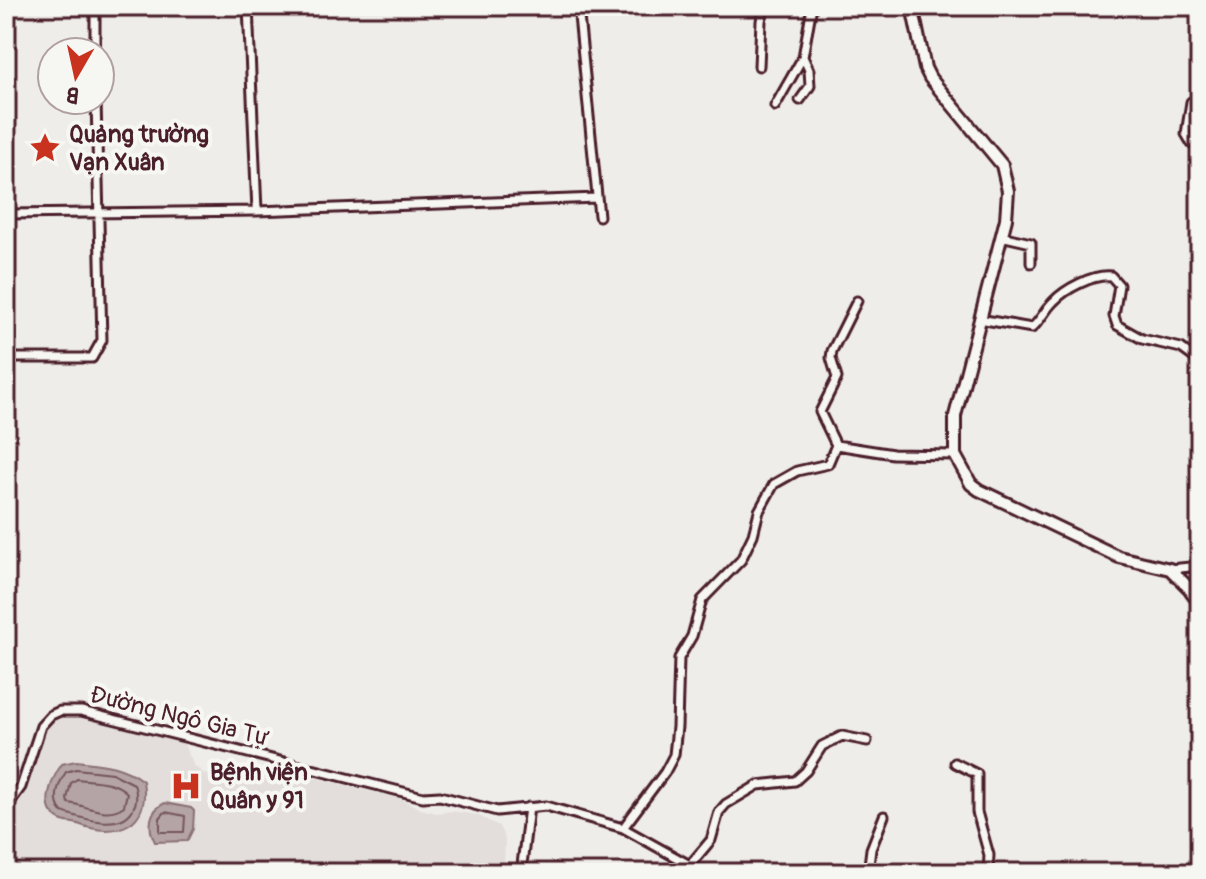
<svg xmlns="http://www.w3.org/2000/svg" width="1206" height="879" font-family="Pangolin,sans-serif">
<style>
.built{fill:#e3dedc}
.water{fill:#b4a4a5;stroke:#8a6f74;stroke-width:2}
.lines{fill:none;stroke-linecap:round;stroke-linejoin:round}
.shore{stroke:#74545c;stroke-width:2}
.street-casing{stroke:#4a1f2b;stroke-width:13}
.secondary-casing{stroke:#4a1f2b;stroke-width:16}
.street{stroke:#f6f6f2;stroke-width:7}
.secondary{stroke:#f6f6f2;stroke-width:10}
.labels{text-anchor:middle;stroke-width:8;stroke-linejoin:round;paint-order:stroke}
.poi-label{font-size:24px;font-weight:bold;fill:#4a1f2b;stroke:#f6f6f2;text-anchor:start}
.street-label{font-size:24px;fill:#4a1f2b;stroke:#f6f6f2}
</style>
<rect width="100%" height="100%" fill="#efedea"/>
<filter id="ink" filterUnits="userSpaceOnUse"><feTurbulence type="fractalNoise" baseFrequency=".0125" numOctaves="2"/><feDisplacementMap in="SourceGraphic" scale="16" xChannelSelector="R" yChannelSelector="G"/><feConvolveMatrix kernelMatrix="1 2 1 2 8 2 1 2 1" color-interpolation-filters="sRGB"/></filter>
<g filter="url(#ink)">
<path class="built" d="M74,713l110,30 10,23 11,8 16,3 49,-10 132,32 19,10 16,4 15,-2 25,4 22,11 6,13 -1,34h-498v-59l14,-19 24,-67 17,-14z"/>
<path class="water" d="M76,761c26,3 46,4 67,20 8,45 -27,58 -65,43 -6,-2 -12,-1 -18,-4 -22,-11 -8,-42 2,-56z
M165,803l26,5 3,3 -1,18 -6,12 -32,1c-8,-15 -6,-32 10,-39z"/>
<g class="lines">
<path class="shore" d="M76,769l36,4 22,11c3,9 4,17 -1,25 -12,23 -52,9 -71,3 -10,-11 -4,-28 4,-40z
M77,779c17,2 38,1 50,14l-3,13c-18,13 -37,-1 -56,-3l-1,-4 4,-16z
M165,812l20,4 -1,16h-24v-14z"/>
<defs>
<path id="street" d="M95,6v46
M248,6l9,205
M578,6l21,210
M759,66l2,-45 3,-15
M800,100l10,-14 -1,-16 -6,-13
M1191,102l-5,32 6,10 8,3
M775,106l28,-49 9,-51
M6,214l251,-3 340,-13
M1001,236l30,7v20
M979,319l53,9c9,-8 13,-18 21,-26 12,-13 40,-28 58,-26l8,9 -5,31 3,9 25,14 39,9 19,14
M6,358h86l10,-18 -6,-240
M836,445l-16,-33 17,-34 -6,-20 1,-7 25,-50
M1170,569l30,-3
M1195,595l5,-29
M955,763l22,11v38l12,43 -1,18
M6,808l15,-21 20,-61 10,-11 9,-4h21l342,86 17,-1 57,15 49,-5 77,22 42,-56 9,-17 3,-28 2,-69 13,-22 10,-36 39,-40 12,-25 6,-24 15,-27 23,-13 31,-7 8,-19 57,9 62,1
M623,828l81,45
M690,865l21,-25 8,-28 7,-8 32,-19 37,-4 11,-10 16,-25 20,-10 25,5
M1099,872l16,1
M521,873l8,-66
M868,873l3,-24 13,-33"/>
<path id="secondary" d="M912,6l13,62 5,10 72,87 6,26 -2,28 -51,197v39l16,29 8,6 140,67 51,12 19,19 11,16"/>
</defs>
<use href="#street" class="street-casing"/>
<use href="#secondary" class="secondary-casing"/>
<use href="#street" class="street"/>
<use href="#secondary" class="secondary"/>
</g>
</g>
<defs>
<symbol id="sight-bare" viewBox="-9 -9 18 18"><path d="M0-6L1.8-2.2L6-1.7L2.9 1.2L3.7 5.4L0 3.3L-3.7 5.4L-2.9 1.2L-6-1.7L-1.8-2.2Z" fill="#c8321e" stroke="#f6f6f2" stroke-width="2.5" paint-order="stroke"/></symbol>
<symbol id="hospital-bare" viewBox="-9 -9 18 18"><path d="M-5-5h3v3.5h4V-5h3V5h-3V1.5h-4V5h-3Z" fill="#c8321e" stroke="#f6f6f2" stroke-width="2.5" paint-order="stroke"/></symbol>
</defs>
<g fill-rule="evenodd">
<use href="#sight-bare" x="23" y="126" width="44" height="44"/>
<use href="#hospital-bare" x="164" y="764" width="44" height="44"/>
</g>
<g class="labels">
<g class="poi-label">
<text x="69" y="142">Quảng trường<tspan x="69" dy="28">Vạn Xuân</tspan></text>
<text x="210" y="780">Bệnh viện<tspan x="210" dy="28">Quân y 91</tspan></text>
</g>
<g class="street-label">
<text transform="translate(180 716) rotate(14)" y="8">Đường Ngô Gia Tự</text>
</g>
</g>
<rect width="1206" height="879" fill="none" stroke="#f6f6f2" stroke-width="32"/>
<rect x="16" y="16" width="1174" height="847" fill="none" stroke="#4a1f2b" stroke-width="3" filter="url(#ink)"/>
<g transform="translate(76 76) rotate(189)"><circle r="38" fill="#f6f6f2" stroke="#b1a0a2" stroke-width="2"/>
<path d="M0-6L14 30L0 20L-14 30Z" fill="#c8321e"/>
<text y="-12" font-size="22" font-weight="bold" text-anchor="middle" fill="#4a1f2b">B</text>
</g>
</svg>
